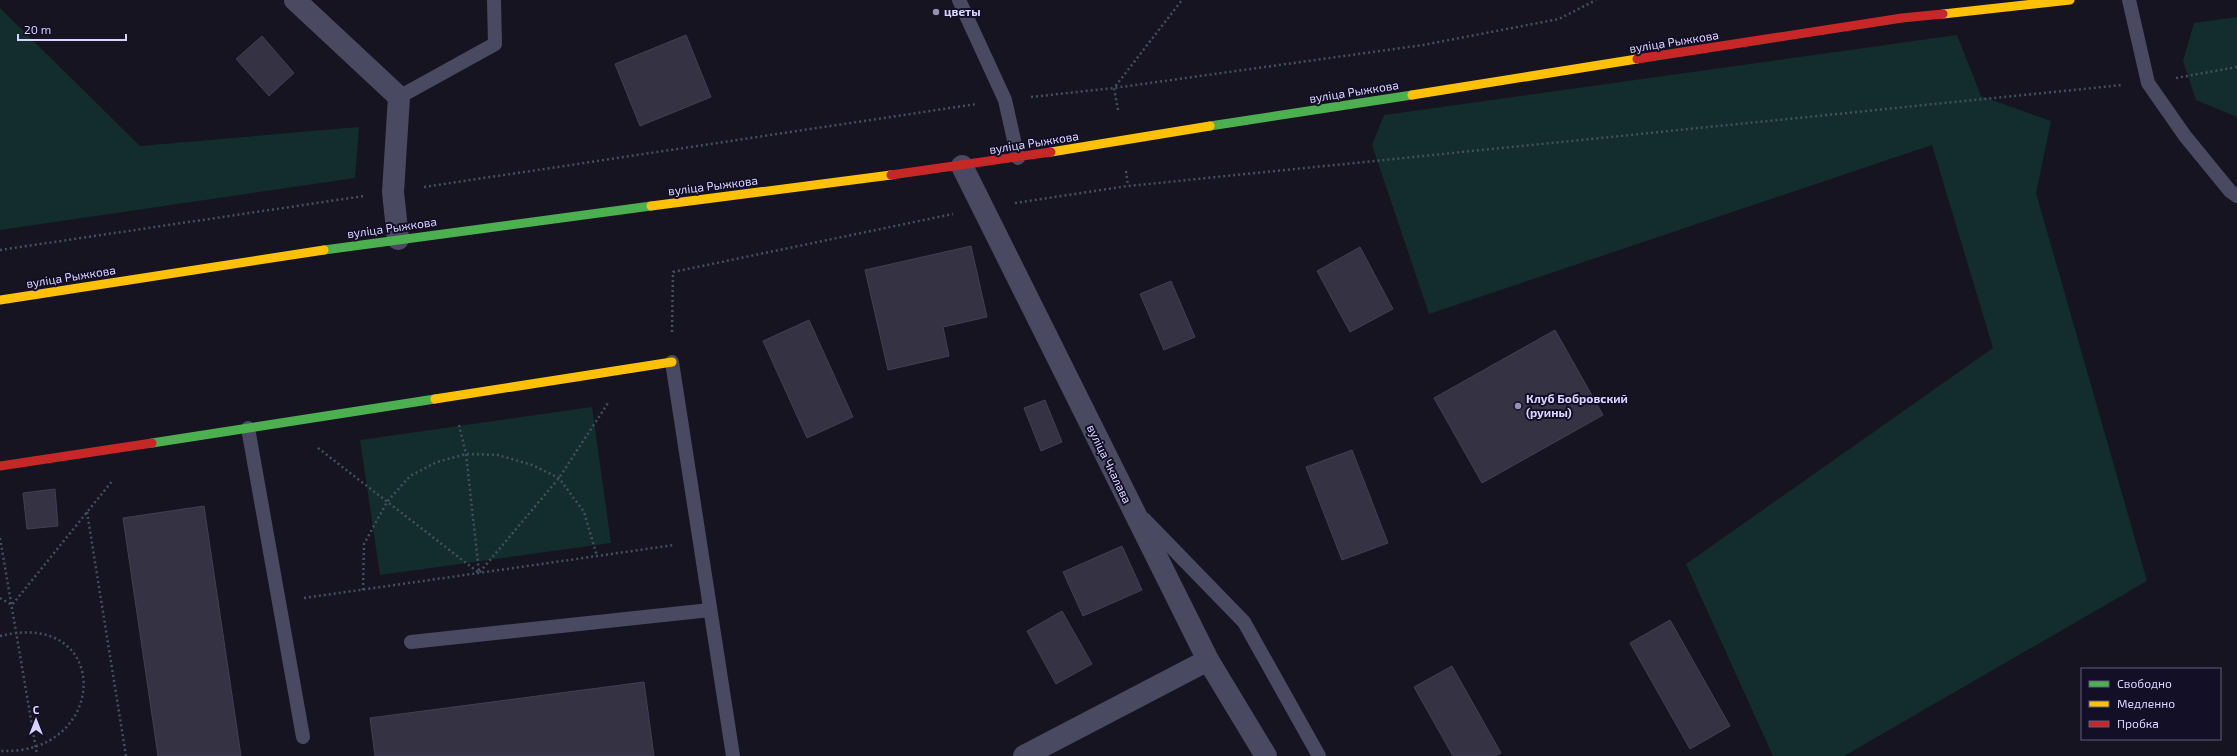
<svg xmlns="http://www.w3.org/2000/svg" width="2237" height="756" font-family="'Exo 2',sans-serif">
<style>
.green{fill:#132c2d}
.building{fill:#343243;stroke:#433f54}
.lines{fill:none;stroke-linecap:round;stroke-linejoin:round}
.path{stroke:#44505f;stroke-width:2.5;stroke-dasharray:2 3;stroke-linecap:butt}
.lane{stroke:#4a4962;stroke-width:14}
.street{stroke:#4a4962;stroke-width:22}
.fast{stroke:#4caf50;stroke-width:9}
.slow{stroke:#ffc107;stroke-width:9}
.jam{stroke:#c62828;stroke-width:9}
.poi-dot{fill:#9591b1;stroke:#130f26;stroke-width:1.5}
.labels{text-anchor:middle;stroke-width:4;stroke-linejoin:round;paint-order:stroke}
.poi-label{font-size:12px;font-weight:bold;fill:#d9d4ff;stroke:#130f26;text-anchor:start}
.street-label{font-size:12px;fill:#d9d4ff;stroke:#130f26}
</style>
<rect width="100%" height="100%" fill="#161421"/>
<path class="green" d="M0,8l140,138 219,-19 -4,51 -355,52z
M2237,17v100l-41,-17 -13,-39 11,-38z
M1957,35l24,61 70,25 -15,72 111,388 -303,175h-71l-87,-192 307,-216 -61,-203 -503,169 -57,-169 12,-30z
M592,407l19,136 -231,32 -20,-135z"/>
<path class="building" d="M686,35l25,62 -71,29 -25,-62z
M262,36l32,37 -25,23 -33,-37z
M971,246l16,71 -44,10 6,29 -61,14 -23,-100z
M1360,247l33,62 -43,23 -33,-61z
M1171,281l24,56 -31,13 -24,-56z
M809,320l44,97 -46,21 -44,-97z
M1555,330l48,85 -121,68 -48,-85z
M1045,400l17,42 -21,9 -17,-43z
M1352,450l36,93 -46,17 -36,-93z
M55,489l3,37 -31,3 -4,-36z
M204,506l37,250h-83l-35,-238z
M1122,546l20,44 -59,26 -20,-44z
M1062,611l30,53 -36,20 -29,-53z
M1670,620l60,106 -40,23 -60,-106z
M1452,666l49,87 -6,3h-42l-39,-69z
M644,682l10,74h-279l-5,-38z"/>
<g class="lines">
<path class="path" d="M2176,78l61,-11
M1031,97l83,-9 309,-43 136,-26 37,-19
M1118,110l-4,-22 68,-88
M1126,171l2,15
M424,187l553,-83
M1015,203l113,-17 994,-101
M0,250l364,-54
M672,332l1,-60 280,-58
M459,425l7,29 13,118
M318,448l161,125 80,-95 49,-75
M87,512l39,244
M0,538l37,217
M363,590l1,-46 23,-42 23,-26 27,-14 29,-8 32,1 34,10 27,13 25,34 13,44
M0,598l12,7 101,-125
M304,598l370,-53
M0,636c113,-28 110,120 0,115"/>
<path class="lane" d="M959,0l46,100 13,58
M2129,0l19,83 37,53 45,55 7,5
M399,97l96,-53 -1,-44
M672,362l61,394
M248,428l55,309
M1144,519l100,103 75,134
M411,642l299,-32"/>
<path class="street" d="M295,0l104,97 -6,95 5,47
M962,166l246,494 58,96
M1024,756l184,-96"/>
<path class="fast" d="M1210,126l202,-31
M324,250l327,-44
M152,443l283,-44"/>
<path class="slow" d="M1943,14l127,-14
M1412,95l225,-36
M1051,152l159,-26
M651,206l240,-31
M0,300l324,-50
M435,399l237,-37"/>
<path class="jam" d="M1637,59l265,-41 41,-4
M891,175l160,-23
M0,466l152,-23"/>
</g>
<g class="poi-dot">
<circle cx="936" cy="12" r="4"/>
<circle cx="1518" cy="406" r="4"/>
</g>
<g class="labels">
<g class="poi-label">
<text x="944" y="16">цветы</text>
<text x="1526" y="403">Клуб Бобровский<tspan x="1526" dy="14">(руины)</tspan></text>
</g>
<g class="street-label">
<text transform="translate(1674 42) rotate(-9)" y="4">вуліца Рыжкова</text>
<text transform="translate(1354 92) rotate(-9)" y="4">вуліца Рыжкова</text>
<text transform="translate(1034 143) rotate(-9)" y="4">вуліца Рыжкова</text>
<text transform="translate(713 186) rotate(-7)" y="4">вуліца Рыжкова</text>
<text transform="translate(392 228) rotate(-8)" y="4">вуліца Рыжкова</text>
<text transform="translate(71 277) rotate(-9)" y="4">вуліца Рыжкова</text>
<text transform="translate(1109 464) rotate(64)" y="4">вуліца Чкалава</text>
</g>
</g>
<rect x="2081" y="668" width="140" height="72" fill="#130f26" stroke="#625e7d"/>
<rect x="2089" y="681" width="20" height="6" fill="#4caf50" stroke="#625e7d"/>
<text x="2117" y="688" font-size="12" fill="#d9d4ff">Свободно</text>
<rect x="2089" y="701" width="20" height="6" fill="#ffc107" stroke="#625e7d"/>
<text x="2117" y="708" font-size="12" fill="#d9d4ff">Медленно</text>
<rect x="2089" y="721" width="20" height="6" fill="#c62828" stroke="#625e7d"/>
<text x="2117" y="728" font-size="12" fill="#d9d4ff">Пробка</text>
<g transform="translate(36 720)" stroke="#130f26" stroke-width="3" paint-order="stroke">
<path d="M0-3L7 15L0 10L-7 15Z" fill="#d9d4ff"/>
<text y="-6" font-size="11" font-weight="bold" text-anchor="middle" fill="#d9d4ff">С</text>
</g>
<path d="M18 34v6h108v-6" fill="none" stroke="#d9d4ff" stroke-width="2"/>
<text x="24" y="34" font-size="12" fill="#d9d4ff" stroke="#130f26" stroke-width="3" paint-order="stroke">20 m</text>
</svg>
